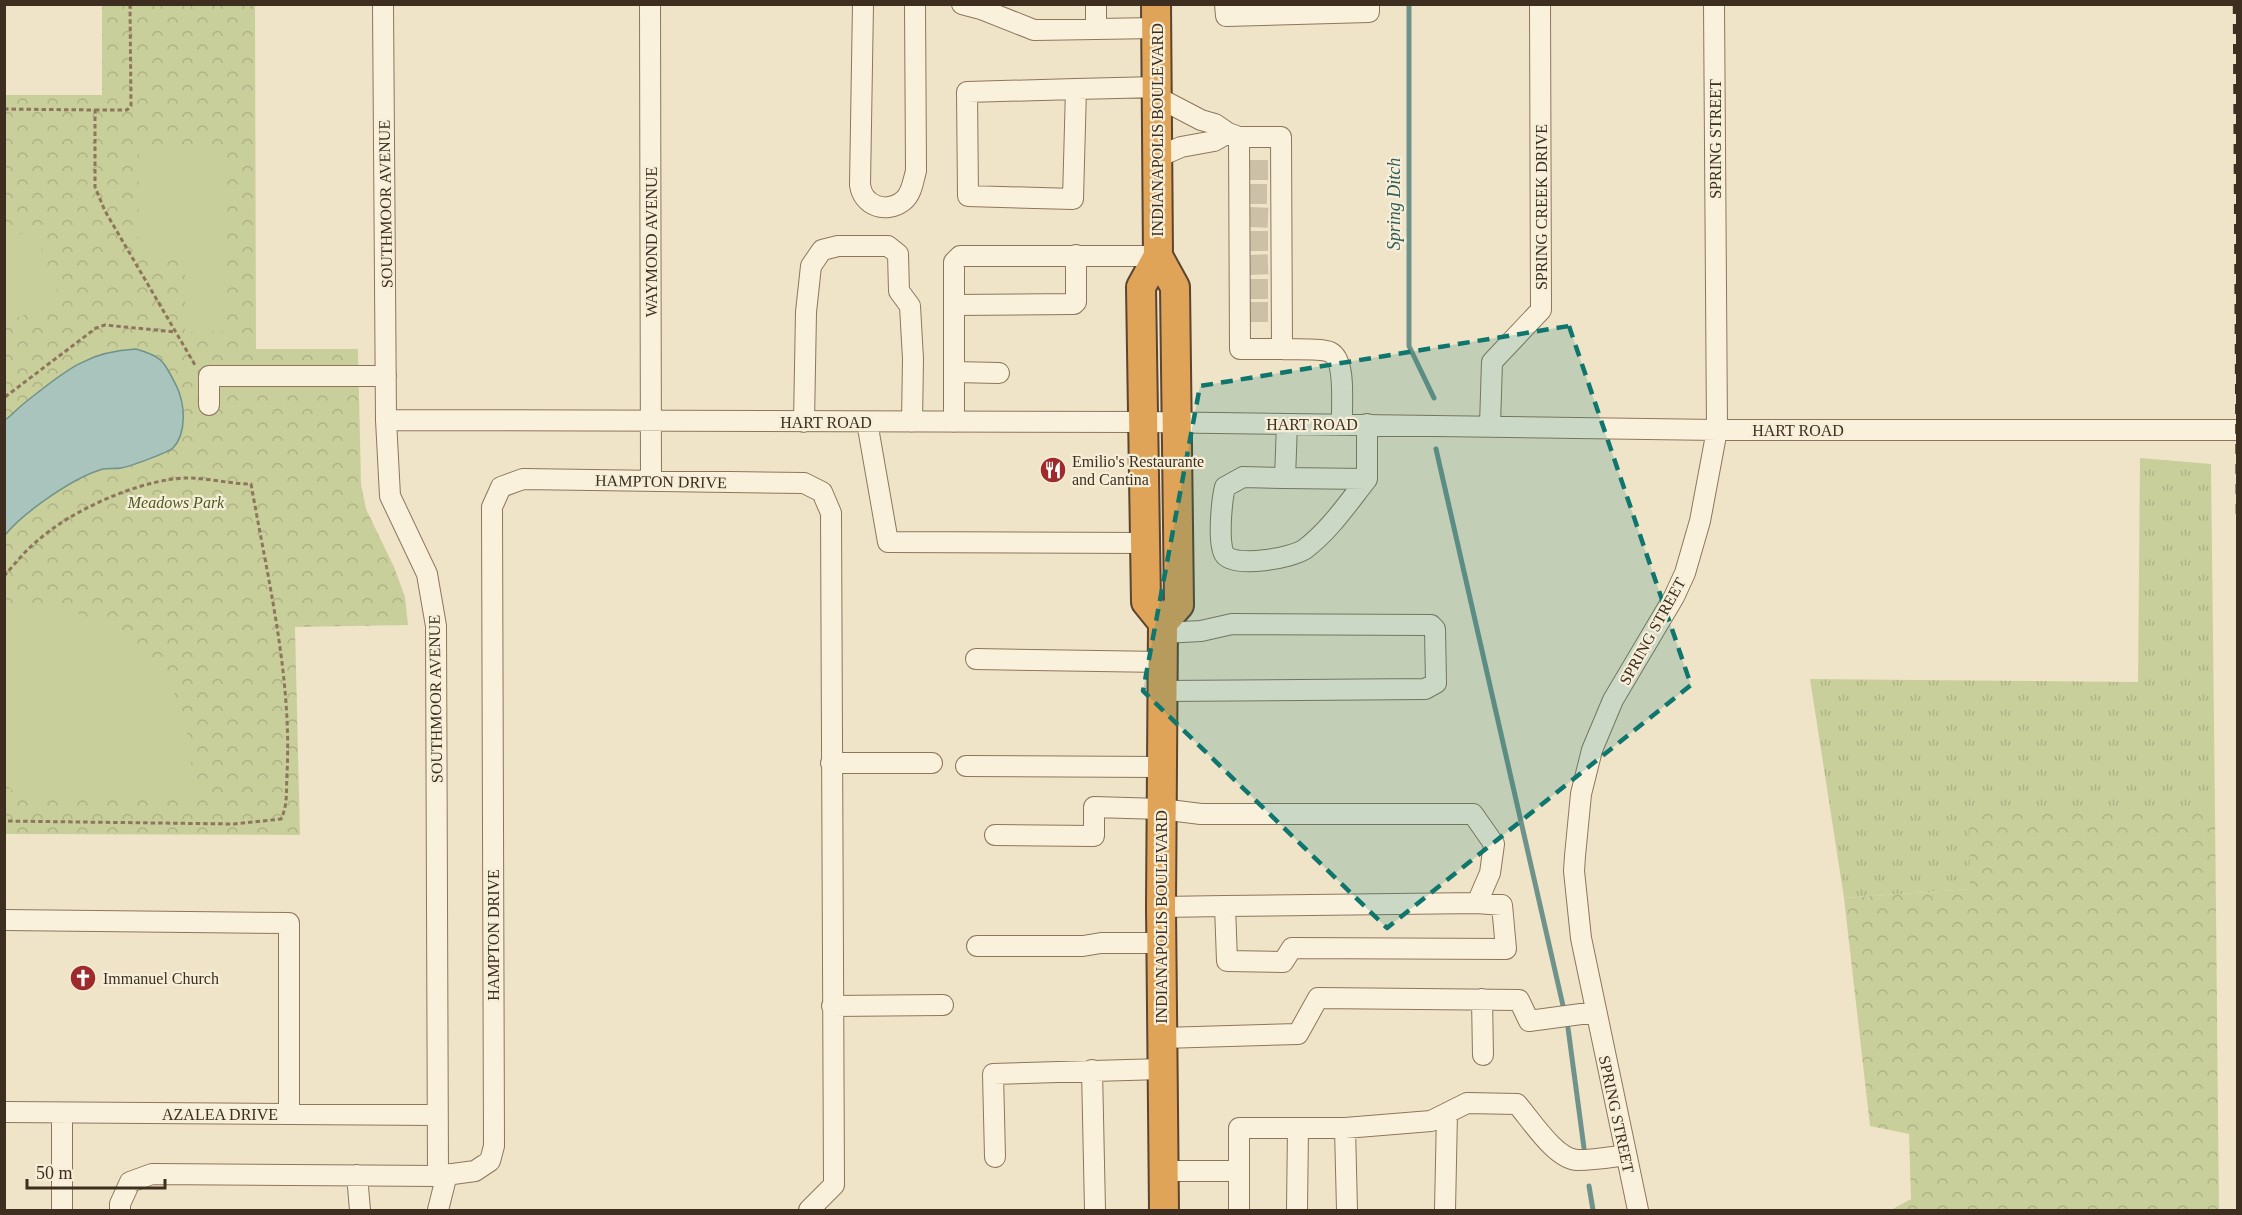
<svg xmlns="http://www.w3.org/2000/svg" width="2242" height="1215" font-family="'Times New Roman',serif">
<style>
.grass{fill:url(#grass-tufts)}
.forest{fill:url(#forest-crowns)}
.pitch{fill:#c9cf9b}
.water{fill:#a9c4bc;stroke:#6f938a;stroke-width:1.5}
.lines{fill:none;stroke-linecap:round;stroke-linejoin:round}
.stream{stroke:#6f938a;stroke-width:5}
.minor-tunnel{stroke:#ccc0a6;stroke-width:20;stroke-dasharray:20 10;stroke-linecap:butt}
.minor-casing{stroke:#8d765c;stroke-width:22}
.highway-casing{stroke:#5b4430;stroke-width:32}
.path{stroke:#8d765c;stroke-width:3;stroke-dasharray:4.5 3;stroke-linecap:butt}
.minor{stroke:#faf1dc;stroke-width:20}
.highway{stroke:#e0a458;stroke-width:28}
.rail{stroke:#3d2e20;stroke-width:4.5;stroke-dasharray:10 10;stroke-linecap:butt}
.marked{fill:#0f766e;fill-opacity:0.2;stroke:#0f766e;stroke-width:4.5;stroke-dasharray:12 8;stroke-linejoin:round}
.labels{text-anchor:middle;stroke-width:4.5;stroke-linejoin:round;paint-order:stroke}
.street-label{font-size:16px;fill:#3d2e20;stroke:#f7eed8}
.poi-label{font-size:16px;fill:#3d2e20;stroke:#f7eed8;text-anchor:start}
.park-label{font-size:16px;font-style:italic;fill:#4d5a26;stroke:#f7eed8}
.water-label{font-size:18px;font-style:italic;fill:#2f5d5a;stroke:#f7eed8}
</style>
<defs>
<pattern id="grass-tufts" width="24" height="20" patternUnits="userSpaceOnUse" patternTransform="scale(1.5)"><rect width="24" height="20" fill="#c9cf9b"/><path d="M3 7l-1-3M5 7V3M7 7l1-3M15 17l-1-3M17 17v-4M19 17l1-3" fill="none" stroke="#aeb285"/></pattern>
<pattern id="forest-crowns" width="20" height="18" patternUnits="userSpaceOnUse" patternTransform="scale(1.5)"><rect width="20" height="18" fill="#c9cf9b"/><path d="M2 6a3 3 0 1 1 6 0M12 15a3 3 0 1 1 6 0" fill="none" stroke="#aeb285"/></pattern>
</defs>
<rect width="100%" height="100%" fill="#f0e4c8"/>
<path class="grass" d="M2140,458l71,6 4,347h-245v78l-126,9 -34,-219 328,3z"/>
<path class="forest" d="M102,5h153l1,344h102l3,135 5,25 28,58 11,30 3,28 -113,2 5,208 -295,-1v-739h97z
M1969,811h246l4,399h-328l20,-11 -2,-65 -39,-8 -26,-228 126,-9z"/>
<path class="pitch" d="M139,150l88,1 -1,181h-41v-78l-47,-2z
M34,230l27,72 -56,20v-83z
M5,603l48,1 45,17 44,31 32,40 16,50 3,52 -173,5 -15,-16z"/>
<path class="water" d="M136,349c28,8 28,13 41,38 8,18 10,46 -4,61 -4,4 -44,19 -52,20 -6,1 -12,0 -18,1 -29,8 -79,43 -98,66v-115c6,-4 11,-10 17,-15 38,-30 63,-54 114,-56z"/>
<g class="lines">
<path class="stream" d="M1409,4v342l25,52
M1436,449l128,561
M1568,1028l16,120
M1589,1186l4,24"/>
<path class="minor-tunnel" d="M1248,170h26
M1247,194h27
M1248,217l26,1
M1248,241h26
M1248,265l27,-1
M1248,289h27
M1248,312h27"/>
<defs>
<path id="minor" d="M383,4l3,416 4,76 37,78 9,52 2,550
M650,4l1,476
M863,4l-3,181c3,21 26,29 43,16 9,-7 10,-20 13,-30l-1,-167
M962,4l19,5 53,21 123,-2
M1096,4v25
M1225,4l1,12 143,-4v-8
M1076,89l-109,3 1,104 105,3 3,-110 81,-2
M1157,97l44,23 14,4 13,9 -14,8 -33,6 -23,10
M1228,133l11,4h42l1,212h-42l-1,-212
M954,305l120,-1 2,-2v-47
M1282,349c12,1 38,-1 48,3 17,8 11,55 12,72
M954,372l45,1
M209,405v-29h177
M386,420l757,2 574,8h521
M804,422l2,-110 5,-46 11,-16 16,-4h50l10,8 1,37 11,15 3,53 -1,63
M867,422l21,120 257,1
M954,422v-160l6,-6h198
M1287,424l-2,54 82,1v-55
M1490,425l2,-63 49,-52 -1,-306
M1285,478l-42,-1 -18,10c-3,12 -8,58 0,68 11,13 67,3 80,-6 25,-19 43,-46 62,-70
M976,659l187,3
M1162,691l263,-2 11,-6 -1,-54 -4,-4 -199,-1 -31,7 -38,2
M831,763h101
M966,766l195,1
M995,835l99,1v-29l67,2 40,5h272l21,30 -4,29 -13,30 -252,3 2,55 56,1 9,-14 214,1 -4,-44 -25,-2
M1161,907l64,-1
M4,920l285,3v191
M977,946h106l18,-3h60
M1482,999l1,56
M832,1006l111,-1
M1162,1038l136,-4 20,-36 201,2 10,21 67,-9
M1092,1070l3,140
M4,1112l432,3
M1345,1128l2,82
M995,1157l-2,-83 169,-5
M1164,1171h74
M357,1175l3,35
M62,1210v-97
M120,1210v-6l10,-22 22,-8 286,2 37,-5 15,-10 4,-15 -2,-639 9,-20 22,-8 281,4 18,9 9,21 3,672 -25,25
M438,1210l9,-36
M1239,1210v-82h106l86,-7 36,-18 50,1c14,16 39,56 61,56 16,0 33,-3 48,-5
M1297,1210l1,-82
M1445,1210l2,-97
M1638,1210l-57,-272 -7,-67 1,-15 6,-62 11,-44 21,-50 61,-103 11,-24 15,-52 17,-91 -3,-426"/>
<path id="highway" d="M1156,4l2,252 17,31 4,318 -16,18 -2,284 3,303
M1158,256l-17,31 5,315 17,21"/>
</defs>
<use href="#minor" class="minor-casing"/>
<use href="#highway" class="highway-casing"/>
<path class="path" d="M4,109l91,1v77l10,24 90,154
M95,110h32l4,-4 -1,-102
M5,397l91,-69 9,-3 70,7
M4,576c10,-11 20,-24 32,-34 33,-30 93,-57 137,-63 26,-4 52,5 78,5 17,96 41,193 36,290 -1,16 1,31 -6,45l-47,5 -230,-3"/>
<use href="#minor" class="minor"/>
<use href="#highway" class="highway"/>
<path class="rail" d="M2235,4l3,519"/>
</g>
<path class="marked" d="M1569,326l122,359 -304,243 -244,-237 57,-305z"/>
<defs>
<symbol id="restaurant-disc" viewBox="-11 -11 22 22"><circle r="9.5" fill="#9e2a2b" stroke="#f7eed8"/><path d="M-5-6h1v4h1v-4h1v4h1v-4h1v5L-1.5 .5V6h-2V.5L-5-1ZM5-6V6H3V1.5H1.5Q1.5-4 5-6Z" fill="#fff"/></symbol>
<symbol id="church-disc" viewBox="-11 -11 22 22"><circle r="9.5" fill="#9e2a2b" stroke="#f7eed8"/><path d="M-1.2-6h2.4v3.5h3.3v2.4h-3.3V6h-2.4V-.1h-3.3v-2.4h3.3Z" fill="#fff"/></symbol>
</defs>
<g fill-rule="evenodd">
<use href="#restaurant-disc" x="1038" y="455" width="30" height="30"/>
<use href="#church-disc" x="68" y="963" width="30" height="30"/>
</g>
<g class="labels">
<g class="street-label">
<text transform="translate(1157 130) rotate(-90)" y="6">INDIANAPOLIS BOULEVARD</text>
<text transform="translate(1715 139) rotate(-90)" y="6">SPRING STREET</text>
<text transform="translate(385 204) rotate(-91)" y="6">SOUTHMOOR AVENUE</text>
<text transform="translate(1541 207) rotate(-90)" y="6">SPRING CREEK DRIVE</text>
<text transform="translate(651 242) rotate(-90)" y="6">WAYMOND AVENUE</text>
<text x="826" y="428">HART ROAD</text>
<text x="1312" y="430">HART ROAD</text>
<text x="1798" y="436">HART ROAD</text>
<text transform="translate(661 481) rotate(1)" y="6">HAMPTON DRIVE</text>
<text transform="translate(1652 631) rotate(-61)" y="6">SPRING STREET</text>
<text transform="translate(435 699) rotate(-91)" y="6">SOUTHMOOR AVENUE</text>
<text transform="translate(1161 917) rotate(-90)" y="6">INDIANAPOLIS BOULEVARD</text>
<text transform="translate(493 935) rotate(-90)" y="6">HAMPTON DRIVE</text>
<text x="220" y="1120">AZALEA DRIVE</text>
<text transform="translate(1617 1114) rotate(78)" y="6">SPRING STREET</text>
</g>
<g class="poi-label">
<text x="1072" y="467">Emilio's Restaurante<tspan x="1072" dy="18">and Cantina</tspan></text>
<text x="103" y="984">Immanuel Church</text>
</g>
<g class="park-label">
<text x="176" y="508">Meadows Park</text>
</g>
<g class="water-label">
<text transform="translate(1394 204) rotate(-90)" y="6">Spring Ditch</text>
</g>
</g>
<rect width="2242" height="1215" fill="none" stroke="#3d2e20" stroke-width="12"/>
<path d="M27 1179v9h138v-9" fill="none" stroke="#3d2e20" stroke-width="3"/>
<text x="36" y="1179" font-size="18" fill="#3d2e20" stroke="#f7eed8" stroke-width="4.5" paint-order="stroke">50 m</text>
</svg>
